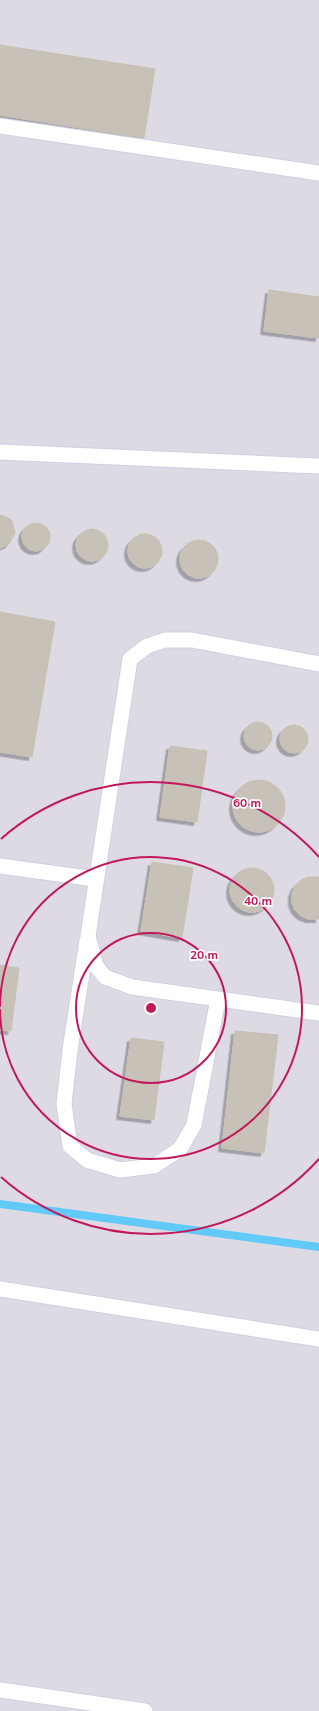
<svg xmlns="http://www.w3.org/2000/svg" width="319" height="1711" font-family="'Nunito Sans',sans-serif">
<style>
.industrial{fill:#dddae4}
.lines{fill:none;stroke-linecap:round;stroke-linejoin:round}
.stream{stroke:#61caf8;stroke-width:8}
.building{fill:#c7c1b8;stroke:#c7c1b2;filter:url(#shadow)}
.lane-casing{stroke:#cdd1e3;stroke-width:17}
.lane{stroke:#fff;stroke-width:15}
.ring{fill:none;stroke:#c2185b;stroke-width:2}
.centre{fill:#c2185b;stroke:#fff;stroke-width:2}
.ring-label{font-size:12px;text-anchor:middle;font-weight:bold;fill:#c2185b;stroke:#fff;stroke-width:3.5;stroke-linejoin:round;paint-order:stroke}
</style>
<defs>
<filter id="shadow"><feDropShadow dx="-3.5" dy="3.5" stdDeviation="0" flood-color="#0004"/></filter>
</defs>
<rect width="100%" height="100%" fill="#ece4d8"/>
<path class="industrial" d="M0,0h319v1711h-319z"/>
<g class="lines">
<path class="stream" d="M0,1204l319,43"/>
</g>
<path class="building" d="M0,45l155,24 -11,69 -144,-23z
M269,290l50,7v41l-55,-7z
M0,515l7,2 5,4 3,12 -6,11 -9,4z
M22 537a14 14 0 1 1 28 0a14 14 0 1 1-28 0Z
M76 545a16 16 0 1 1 32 0a16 16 0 1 1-32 0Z
M128 551a17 17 0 1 1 34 0a17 17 0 1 1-34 0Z
M180 559a19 19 0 1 1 38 0a19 19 0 1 1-38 0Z
M0,612l55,10 -23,135 -32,-5z
M244 736a14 14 0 1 1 28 0a14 14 0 1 1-28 0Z
M280 739a14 14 0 1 1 28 0a14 14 0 1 1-28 0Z
M170,746l37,5 -10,71 -37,-5z
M233 806a26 26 0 1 1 52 0a26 26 0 1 1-52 0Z
M152,862l41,6 -11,70 -41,-7z
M230 890a22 22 0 1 1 44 0a22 22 0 1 1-44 0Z
M308,877h11v42h-10l-8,-3 -6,-6 -3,-7v-9l3,-8 6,-6z
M0,965l19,3 -8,63 -11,-1z
M235,1031l43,4 -14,118 -42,-5z
M131,1038l33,4 -10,78 -34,-4z"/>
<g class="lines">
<defs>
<path id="lane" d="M0,126l319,47
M0,452l319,14
M319,664l-127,-24h-27l-18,6 -17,13 -42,277 8,30 9,11 27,10 187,26
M0,866l95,13
M87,941l-17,109 -6,54 6,42 17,14 33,10 34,-4 26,-17 14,-24 24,-126
M0,1289l319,50
M0,1690l145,21"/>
</defs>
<use href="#lane" class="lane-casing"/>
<use href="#lane" class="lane"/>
</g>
<g class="ring">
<circle cx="151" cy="1008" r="75"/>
<path d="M0 1007A151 151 0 1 1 0 1009"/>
<path d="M319 1159A226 226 0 0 1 1 1177M1 839A226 226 0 0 1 319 857"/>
</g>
<circle cx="151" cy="1008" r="6" class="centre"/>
<g class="ring-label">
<text x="247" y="807">60 m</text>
<text x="258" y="905">40 m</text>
<text x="204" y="959">20 m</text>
</g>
</svg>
